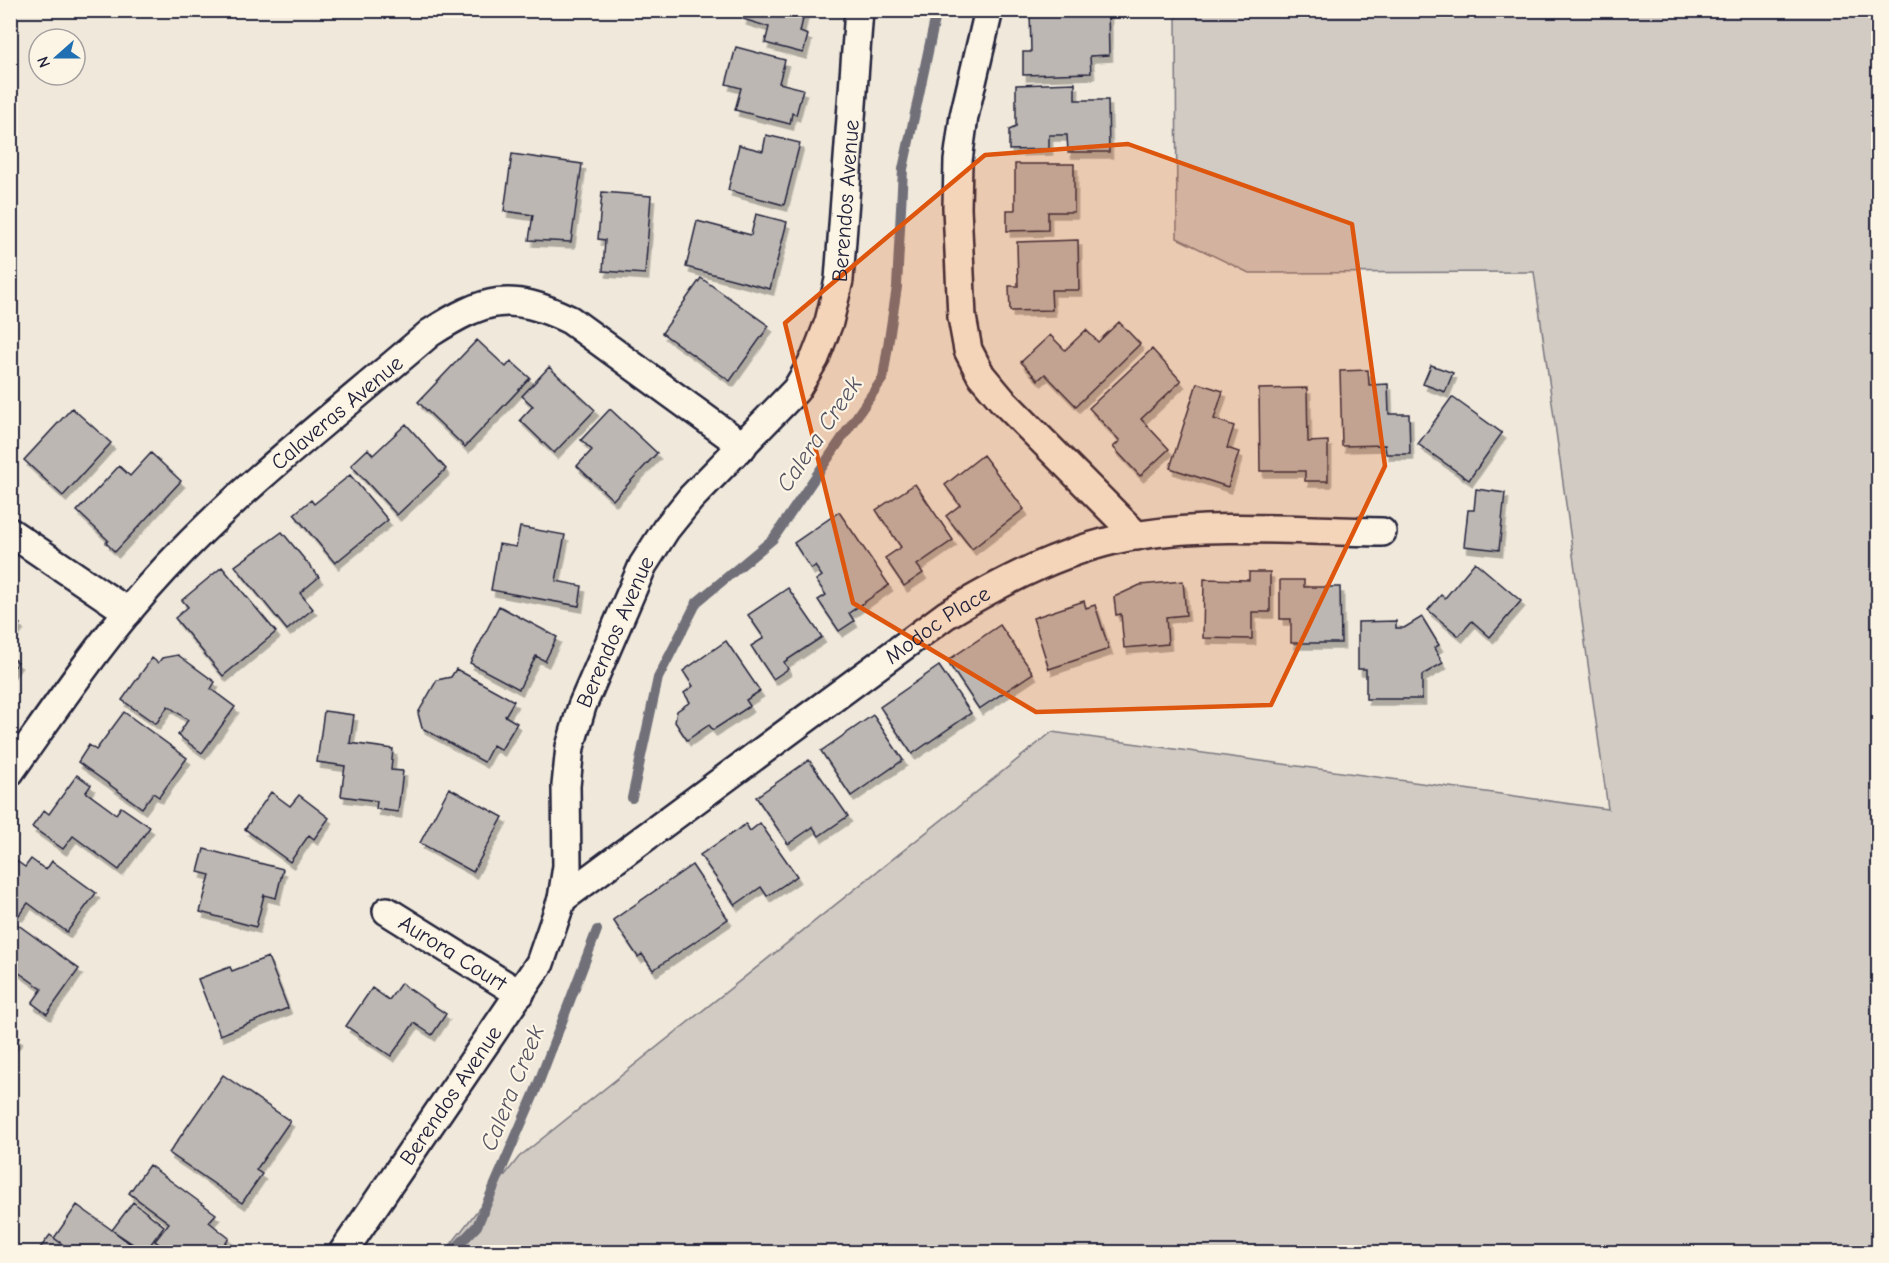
<svg xmlns="http://www.w3.org/2000/svg" width="1889" height="1263" font-family="'Comic Neue',sans-serif">
<style>
.green{fill:#d1cbc3;stroke:#7a767f;stroke-width:1.5}
.lines{fill:none;stroke-linecap:round;stroke-linejoin:round}
.stream{stroke:#716f79;stroke-width:10}
.building{fill:#bcb7b3;stroke:#22223b;stroke-width:1.5;filter:url(#shadow)}
.street-casing{stroke:#22223b;stroke-width:32}
.street{stroke:#fcf5e5;stroke-width:27}
.marked{fill:#de560e;fill-opacity:0.2;stroke:#de560e;stroke-width:4.5;stroke-linejoin:round}
.labels{text-anchor:middle;stroke-width:4.5;stroke-linejoin:round;paint-order:stroke}
.street-label{font-size:22px;fill:#22223b;stroke:#fcf5e5}
.water-label{font-size:24px;font-style:italic;fill:#575564;stroke:#fcf5e5}
</style>
<defs>
<filter id="shadow"><feDropShadow dx="3.5" dy="6" stdDeviation="0" flood-color="#0004"/></filter>
</defs>
<rect width="100%" height="100%" fill="#efe8db"/>
<filter id="ink" filterUnits="userSpaceOnUse"><feTurbulence type="fractalNoise" baseFrequency=".0167" numOctaves="2"/><feDisplacementMap in="SourceGraphic" scale="12" xChannelSelector="R" yChannelSelector="G"/><feConvolveMatrix kernelMatrix="1 2 1 2 8 2 1 2 1" color-interpolation-filters="sRGB"/></filter>
<g filter="url(#ink)">
<path class="green" d="M1176,11h702v1241h-1433l74,-95 533,-425 556,77 -74,-537 -285,1 -72,-35z"/>
<g class="lines">
<path class="stream" d="M632,798l26,-120 39,-76 76,-63 110,-161 14,-91 6,-118 34,-159
M452,1252l25,-26 58,-134 62,-162"/>
</g>
<path class="building" d="M745,10h60l-5,22 8,3 -5,18 -38,-10 4,-16 -26,-8z
M1030,10h78l1,45 -19,1 1,17 -68,2v-23h8z
M736,47l49,13 -6,23 24,6 -7,26 -4,-2 -2,11 -55,-14 6,-22 -15,-4z
M1075,83v17h33l1,52h-41l-1,-17h-18v14l-40,1v-20l7,-3v-42z
M766,135l34,8 -16,62 -56,-15 11,-45 24,6z
M512,154l70,10 -11,78 -42,-2 4,-25 -29,-4z
M1015,164h59v48h-26v18l-41,1v-21h8z
M602,192l49,4 -6,78 -42,-3 2,-31 -7,-1z
M756,214l31,8 -17,67 -84,-22 11,-46 54,14z
M1078,240l1,50h-28l1,20 -42,1 -1,-25h9l-1,-44z
M701,278l68,48 -39,55 -68,-48z
M1119,322l21,22 -64,62 -31,-32 -7,6 -17,-18 29,-27 15,15 21,-20 12,12z
M477,340l29,27 5,-6 19,17 -65,69 -47,-45z
M1152,349l29,32 -40,38 28,30 -29,27 -27,-29 7,-6 -31,-33z
M1431,365l22,8 -8,19 -22,-8z
M549,367l46,43 -41,43 -34,-33 13,-14 -11,-10z
M1368,370l1,15 19,-1 1,30h20l1,40h-24l-1,-9 -43,1 -2,-75z
M1197,383l26,8 -9,28 20,7 -7,22 12,4 -11,35 -58,-19z
M1307,388l1,54 20,-1v40h-23v-10h-45l-1,-82z
M1452,397l50,36 -33,47 -51,-36z
M72,408l39,35 -48,53 -39,-36z
M610,409l47,44 -44,47 -36,-34 15,-16 -11,-10z
M406,424l40,45 -49,46 -46,-50 17,-16 5,6z
M151,453l30,28 -66,71 -9,-9 2,-3 -31,-29 42,-45 11,10z
M983,455l41,54 -52,40 -26,-33 14,-11 -15,-20z
M350,475l38,45 -53,43 -41,-49 17,-14 3,4z
M915,484l38,56 -36,25 6,8 -19,13 -19,-28 16,-11 -25,-37z
M1476,489l29,4 -6,57 -35,-4 4,-36h6z
M839,512l50,73 -40,28 5,8 -15,10 -21,-31 8,-5 -10,-15 6,-4 -7,-10 -4,3 -17,-26z
M520,527l45,8 -9,46 26,5 -3,20 -88,-16 8,-46 17,3z
M282,532l37,45 -19,16 13,16 -26,21 -52,-64z
M1475,562l46,39 -31,36 -18,-16 -13,15 -31,-26 13,-15 4,3z
M222,567l54,65 -53,44 -48,-58 13,-11 -6,-7z
M1249,572h21v40h-18v27l-49,-1 1,-59 45,1z
M1280,580h24v7h36l1,56h-50v-24h-11z
M1183,581l3,34 -20,2 2,27 -44,4 -3,-34 -5,1 -2,-18 26,-12z
M788,588l34,49 -38,25 4,7 -15,10 -22,-33 13,-8 -16,-23z
M1084,601l2,7 9,-3 14,44 -60,20 -16,-51z
M499,606l58,31 -12,24 -9,-5 -17,33 -49,-26z
M10,617l10,7 -10,14z
M1422,617l17,28 -5,3 9,15 -21,12v24h-56v-30h-8v-47l38,-1v7h8z
M1000,625l33,48 -54,36 -32,-48z
M726,641l34,50 -14,9 4,6 -37,24 -4,-5 -22,15 -12,-18 2,-11 13,-9 -6,-9 9,-7 -10,-15z
M178,655l37,27 -4,7 24,18 -33,46 -24,-18 10,-15 -20,-14 -12,18 -34,-24 30,-42 6,5 4,-5z
M10,657l8,5 -8,11z
M939,666l32,47 -59,41 -32,-47z
M456,669l58,32 -9,15 12,7 -16,27 -8,-5 -9,17 -62,-34 -4,-15 19,-33 14,-3z
M324,711l30,4 -4,28 43,6 -2,21 12,1 -5,41 -22,-3 1,-8 -36,-5 4,-30 -28,-4z
M124,712l63,46 -28,39 -6,-4 -11,15 -64,-46 11,-17 7,5z
M873,715l30,45 -52,36 -30,-45z
M809,760l39,56 -29,20 -6,-9 -25,17 -32,-47z
M77,775l14,10 -5,7 30,22 5,-7 29,20 -31,43 -46,-34 -10,13 -31,-22 12,-17 5,4z
M449,788l54,29 -30,55 -53,-29z
M271,792l19,14 9,-11 30,23 -15,21 -5,-4 -19,27 -45,-33z
M760,823l37,53 -30,20 -6,-9 -26,18 -35,-50 46,-31 4,7z
M204,849l79,20 -7,29 -12,-3 -8,32 -56,-15 10,-37 -12,-3z
M31,859l15,11 6,-9 44,32 -29,39 -39,-29 -9,12 -9,-6v-42l5,-7 10,7z
M692,865l36,54 -75,51 -11,-16 -4,3 -25,-37z
M10,919l69,50 -32,45 -15,-11 10,-14 -27,-19 -5,7z
M268,957l20,51 -68,27 -22,-56 32,-12 2,4z
M401,983l45,31 -14,21 -18,-12 -23,33 -45,-30 26,-38 17,12z
M10,1032l9,6 -9,11z
M223,1075l67,46 -34,49 6,4 -20,29 -73,-50z
M149,1165l67,49 -7,8 20,16 -11,14h-48l-15,-11 14,-18 -40,-30z
M133,1202l31,24 -19,26 -33,-22z
M77,1205l35,25 29,22h-68l-19,-14z
M50,1235l4,3 19,14h-36z"/>
<g class="lines">
<defs>
<g id="street">
<path d="M989,10l-25,106 -6,45 -1,47 5,109 6,33 13,25 21,25 135,136"/>
<path d="M10,532l118,80"/>
<path id="s1" d="M10,772c49,-69 97,-141 155,-203 80,-86 176,-159 265,-236 55,-35 80,-42 140,-13l173,126"/>
<path id="s2" d="M562,899l384,-284c60,-36 124,-69 194,-80 79,-12 162,-4 242,-3"/>
<path id="s3" d="M387,911l133,83"/>
<path id="s4" d="M343,1252l197,-289 22,-64 5,-33 -1,-80 4,-39 12,-41 61,-141 23,-36 25,-31 105,-108 19,-32 14,-36 10,-42 20,-270"/>
</g>
</defs>
<use href="#street" class="street-casing"/>
<use href="#street" class="street"/>
</g>
</g>
<path class="marked" d="M1128,144l224,80 33,242 -114,239 -235,7 -183,-109 -68,-280 200,-168z"/>
<g class="labels">
<g class="street-label">
<text dy="8" stroke="none"><textPath href="#s4" startOffset="1198">Berendos Avenue</textPath></text>
<text dy="8" stroke="none"><textPath href="#s1" startOffset="488">Calaveras Avenue</textPath></text>
<text dy="8" stroke="none"><textPath href="#s2" startOffset="465">Modoc Place</textPath></text>
<text dy="8" stroke="none"><textPath href="#s4" startOffset="694">Berendos Avenue</textPath></text>
<text dy="8" stroke="none"><textPath href="#s3" startOffset="78">Aurora Court</textPath></text>
<text dy="8" stroke="none"><textPath href="#s4" startOffset="190">Berendos Avenue</textPath></text>
</g>
<g class="water-label">
<text transform="translate(819 434) rotate(-56)" y="8">Calera Creek</text>
<text transform="translate(512 1088) rotate(-68)" y="8">Calera Creek</text>
</g>
</g>
<rect width="1889" height="1263" fill="none" stroke="#fcf5e5" stroke-width="36"/>
<rect x="18" y="18" width="1853" height="1227" fill="none" stroke="#22223b" stroke-width="2" filter="url(#ink)"/>
<g transform="translate(57 57) rotate(249)"><circle r="28" fill="#fcf5e5" stroke="#a5a1a1" stroke-width="1.5"/>
<path d="M0-4.5L10 22L0 15L-10 22Z" fill="#1f6fb2"/>
<text y="-9" font-size="16" font-weight="bold" text-anchor="middle" fill="#22223b">N</text>
</g>
</svg>
